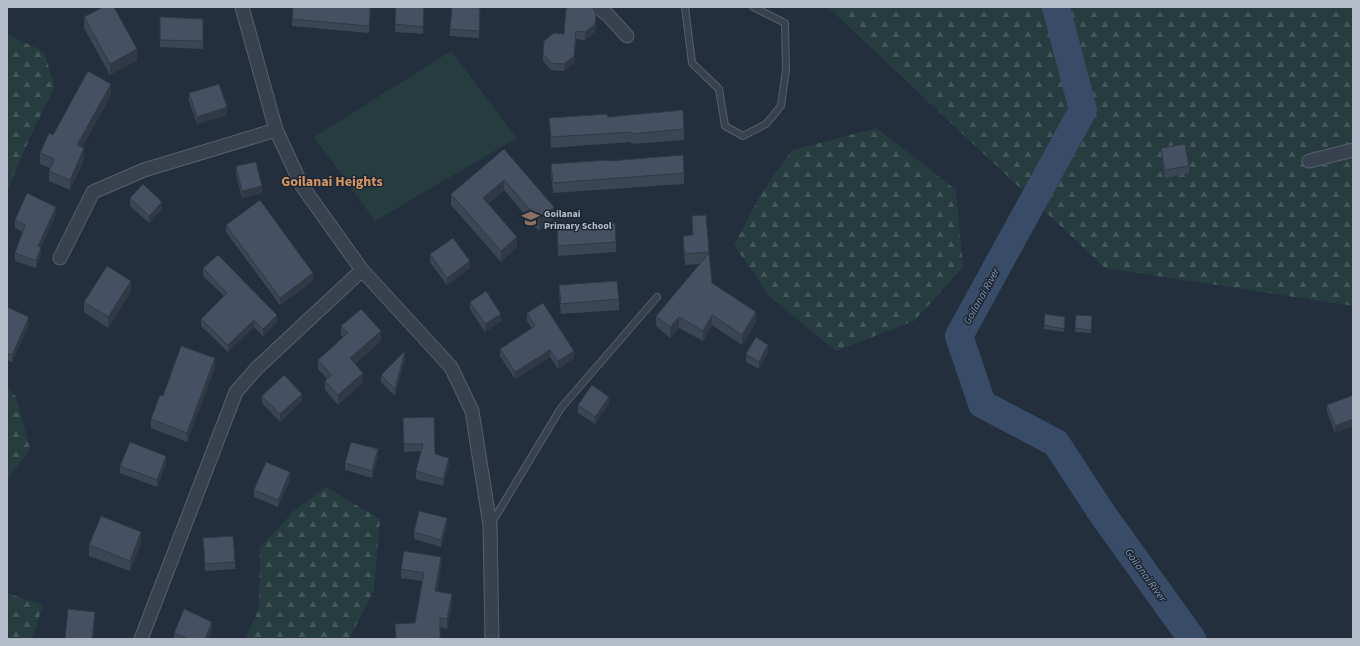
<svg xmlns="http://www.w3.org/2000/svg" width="1360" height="646" font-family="'Source Sans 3',sans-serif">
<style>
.forest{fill:url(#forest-firs)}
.pitch{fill:#263c3f}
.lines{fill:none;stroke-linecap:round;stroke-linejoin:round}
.river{stroke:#394c67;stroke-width:28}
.service-casing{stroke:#565f6c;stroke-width:8}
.minor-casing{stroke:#565f6c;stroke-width:15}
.service{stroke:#38414e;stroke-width:6}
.minor{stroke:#38414e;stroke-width:13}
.wall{fill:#3b4654}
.shaded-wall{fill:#303945}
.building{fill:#455162;stroke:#303945}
.labels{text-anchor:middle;stroke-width:3;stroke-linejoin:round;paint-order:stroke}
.poi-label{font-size:10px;font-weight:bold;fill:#b4bcc9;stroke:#1d2633;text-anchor:start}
.water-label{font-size:11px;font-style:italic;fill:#7c92b1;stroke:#1d2633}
.district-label{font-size:14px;font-weight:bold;fill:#d59563;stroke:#1d2633}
</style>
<defs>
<pattern id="forest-firs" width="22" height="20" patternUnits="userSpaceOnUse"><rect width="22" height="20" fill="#263c3f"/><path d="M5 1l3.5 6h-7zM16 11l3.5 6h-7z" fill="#435659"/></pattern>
</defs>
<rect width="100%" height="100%" fill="#242f3e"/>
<path class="forest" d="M828,7h525v299l-248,-38z
M7,34l37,18 11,35 -25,50 -23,55z
M877,128l79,62 7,77 -49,54 -78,30 -66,-54 -36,-52 27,-51 31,-44z
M7,387l9,10 14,52 -23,30z
M326,487l54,32 -6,71 -25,49h-104l14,-30 1,-62 34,-36z
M7,593l36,12 -11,34h-25z"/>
<path class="pitch" d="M451,51l66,87 -142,83 -61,-84z"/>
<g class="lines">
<path class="river" d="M1056,7l27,103 -124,226 23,68 74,39 45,69 91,127"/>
<defs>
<path id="service" d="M685,7l7,56 27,26 6,37 18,10 23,-12 15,-18 5,-37 -1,-46 -32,-16
M491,524l70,-116 96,-111"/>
<path id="minor" d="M242,7l34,123 26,56 60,84 89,97 21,44 18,114 2,114
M597,7l11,8 19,21
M1309,161l44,-11
M60,258l33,-66 51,-22 132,-40
M141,639l95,-247 21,-24 105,-98"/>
</defs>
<use href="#service" class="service-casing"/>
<use href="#minor" class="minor-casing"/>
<use href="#service" class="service"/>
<use href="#minor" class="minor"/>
</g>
<path class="wall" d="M371,7l-2,26 -77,-7v-7z
M424,11l-1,23 -28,-2v-8z
M480,16l-1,22 -29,-2v-7z
M84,17l53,43 -27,15 -26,-47z
M160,17l43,2v30l-43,-2z
M596,19l-1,13 -10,8 -9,-1 -2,24 -10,8 -13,-1 -8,-9v-7l21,-20z
M189,93l38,22 -30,9 -8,-23z
M111,95l-29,52 2,12 -14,31 -21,-9v-10l1,-3 -10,-4v-11l13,-18z
M608,117l76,12v11l-53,4v-2l-80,6 -2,-30z
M1161,148l28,18v7l-24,5 -4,-23z
M504,149l50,69 -15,13 -35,-41 -16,14 29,43 -16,15 -50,-57v-11z
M609,161l75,12v11l-131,9 -2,-19v-10z
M236,166l26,27 -20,5 -6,-24z
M130,198l32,11 -13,14 -19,-17z
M56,214l-15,33v7l-5,14 -21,-7v-8l8,-21 -8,-4v-8z
M706,215l6,68 44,40 -14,22 -30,-20 -9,16 -24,-13 -9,10 -14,-12v-10l44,-52 -15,1 -2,-19v-10l9,-1v-19z
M226,225l87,56 -33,24 -54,-73z
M557,227l59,15v10l-58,4z
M430,254l40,14 -23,17 -17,-23z
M203,268l74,55 -14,13 -9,-9 -26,25 -27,-26v-7l23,-23 -21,-20z
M559,285l60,14v11l-58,4 -2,-19z
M131,292l-23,36 -24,-16v-10z
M470,302l31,19 -16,11 -15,-23z
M7,307l22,17 -17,38 -5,-2z
M527,313l47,45 -16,11 -8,-12 -35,22 -15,-23v-7l32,-20 -5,-8z
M1065,320l-1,12 -20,-3v-4z
M1092,320l-1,13 -16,-1v-4z
M341,326l40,15 -26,23 8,18 -25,23 -13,-15v-9l2,-2 -9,-10v-9l25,-23 -2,-2z
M768,352l-9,17 -13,-7v-8z
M405,358l-10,38 -14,-14v-7z
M215,368l-28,74 -36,-14v-9l12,-23z
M262,396l40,5 -22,21 -18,-19z
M1353,396v30l-18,7 -8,-21v-7z
M609,404l-14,20 -17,-11v-8z
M403,418l32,36 14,11 -6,21 -27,-7v-8l5,-20 -17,1z
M378,456l-6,22 -27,-8v-7z
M166,463l-9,24 -37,-14v-7z
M290,479l-12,28 -24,-10v-7z
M447,525l-6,22 -27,-8v-7z
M203,538l32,24v7l-30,2z
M141,543l-11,28 -41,-15v-11z
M441,566l-4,25 15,12 -5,26 -7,-2v12h-44l-1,-15 20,-1 8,-42 -22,-3v-9z
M212,629l-4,10h-34v-6z"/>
<path class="shaded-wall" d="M370,7l1,4 -2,22v-7z
M424,7v4l-1,23v-7z
M480,8v8l-1,22v-7z
M596,12l-1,20 -10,8v-8z
M576,31v8l-2,24 -10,8v-7z
M137,49v11l-27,15v-11z
M111,84v11l-34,61v-11z
M227,107v8l-30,9v-7z
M84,148v11l-14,31v-10z
M504,180v10l-21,18v-10z
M262,186v7l-20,5v-7z
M162,202v7l-13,14v-7z
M56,207v7l-15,33v7l-5,14v-7l2,-15z
M554,207v11l-15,13v-11z
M517,237v10l-16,15v-11z
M470,261v7l-23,17v-7z
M313,273v8l-33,24v-7z
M131,281v11l-23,36v-11z
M756,312v11l-14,22v-10z
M501,314v7l-16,11v-8z
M277,315v8l-14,13v-7z
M712,315v10l-9,16v-10z
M29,317v7l-17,38v-7z
M679,317v11l-9,10v-11z
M254,320v7l-26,25v-7z
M381,331v10l-31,27v-10z
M768,345v7l-9,17v-7z
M550,350v7l-35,22v-7z
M405,351v7l-10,38v-7z
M574,351v7l-16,11v-8z
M215,358v10l-28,74v-9z
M363,373v9l-25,23v-10z
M302,394v7l-22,21v-8z
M609,397v7l-14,20v-7z
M1353,419v7l-18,7v-7z
M378,449v7l-6,22v-7z
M166,456v7l-9,24v-7z
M449,458v7l-6,21v-7z
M290,472v7l-12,28v-7z
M447,518v7l-6,22v-7z
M141,532v11l-11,28v-10z
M441,557v9l-6,34v-9z
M452,594v9l-5,26v-10z
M95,612v11l-2,16h-1z
M212,622v7l-4,10h-3z"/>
<path class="building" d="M103,7h11l23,42 -27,15 -26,-47z
M293,7h77l-1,19 -77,-7z
M396,7h28l-1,20 -28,-3z
M452,7h12l16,1 -1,23 -29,-2z
M569,7h23l4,5 -1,12 -10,8 -9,-1 -2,25 -10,8 -13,-1 -8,-9 1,-13 10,-8 10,1 2,-25z
M160,17l43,2v22l-43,-1z
M88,71l23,13 -34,61 7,3 -14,32 -21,-9 5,-12 -14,-6 9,-20 4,2z
M219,84l8,23 -30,10 -8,-24z
M683,110l1,19 -53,5v-2l-80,5 -2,-19 58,-4 1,3z
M1185,144l4,22 -24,4 -4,-22z
M504,149l50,58 -15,13 -35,-40 -21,18 34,39 -16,14 -50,-57z
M683,155l1,18 -131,10 -2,-19 58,-4v1z
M256,162l6,24 -20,5 -6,-25z
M143,184l19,18 -13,14 -19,-18z
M27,193l29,14 -18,39 3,1 -5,14 -21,-8 10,-28 -10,-5z
M260,200l53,73 -33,25 -54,-73z
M706,215l3,37 -24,2 -2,-18 10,-1 -1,-19z
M615,223l1,19 -58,4 -1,-19z
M453,238l17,23 -23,17 -17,-24z
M709,253l3,30 44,29 -14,23 -30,-20 -9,16 -24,-14 -9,10 -14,-11z
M218,255l59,60 -14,14 -9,-9 -26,25 -27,-26 26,-26 -24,-25z
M107,266l24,15 -23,36 -24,-15z
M617,281l2,18 -58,5 -2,-19z
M486,291l15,23 -16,10 -15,-22z
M543,303l31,48 -16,10 -8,-11 -35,22 -15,-23 35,-23 -8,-13z
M7,307l22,10 -17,38 -5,-2z
M361,309l20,22 -31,27 13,15 -25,22 -13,-14 6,-6 -13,-15 30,-27 -7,-7z
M1045,314l20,3 -1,12 -20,-4z
M1076,315l16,1 -1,14 -16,-2z
M756,337l12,8 -9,17 -13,-8z
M181,346l34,12 -28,75 -36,-14 9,-24 3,1z
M405,351l-10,38 -14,-14z
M284,375l18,19 -22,20 -18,-18z
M592,385l17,12 -14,20 -17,-12z
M1353,395v24l-18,7 -8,-21z
M434,417l1,37 14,4 -6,21 -27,-8 7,-27h-19l-1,-26z
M130,442l36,14 -9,24 -37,-14z
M351,442l27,7 -6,22 -27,-8z
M266,462l24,10 -12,28 -24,-10z
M419,511l28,7 -6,22 -27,-8z
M101,516l40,16 -11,29 -41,-16z
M233,536l2,26 -30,2 -2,-26z
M404,551l37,6 -6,34 17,3 -5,25 -7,-1v21h-44l-1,-15 20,-1 9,-50 -23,-4z
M68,609l27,3 -3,27h-27z
M184,609l28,13 -7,17h-17l-14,-6z"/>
<defs>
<symbol id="school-bare" viewBox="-9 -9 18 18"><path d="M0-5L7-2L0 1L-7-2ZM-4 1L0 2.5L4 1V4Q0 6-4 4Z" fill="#8d6e63" stroke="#1d2633" stroke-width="2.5" paint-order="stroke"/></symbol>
</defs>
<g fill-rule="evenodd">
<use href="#school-bare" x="518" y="206" width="25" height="25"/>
</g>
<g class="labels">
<g class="poi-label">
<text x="544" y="217">Goilanai<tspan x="544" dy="12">Primary School</tspan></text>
</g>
<g class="water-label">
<text transform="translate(981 296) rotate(-61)" y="4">Goilanai River</text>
<text transform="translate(1146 575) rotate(54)" y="4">Goilanai River</text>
</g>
<g class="district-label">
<text x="332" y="186">Goilanai Heights</text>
</g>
</g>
<rect width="1360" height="646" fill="none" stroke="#b4bcc9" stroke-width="16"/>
</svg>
